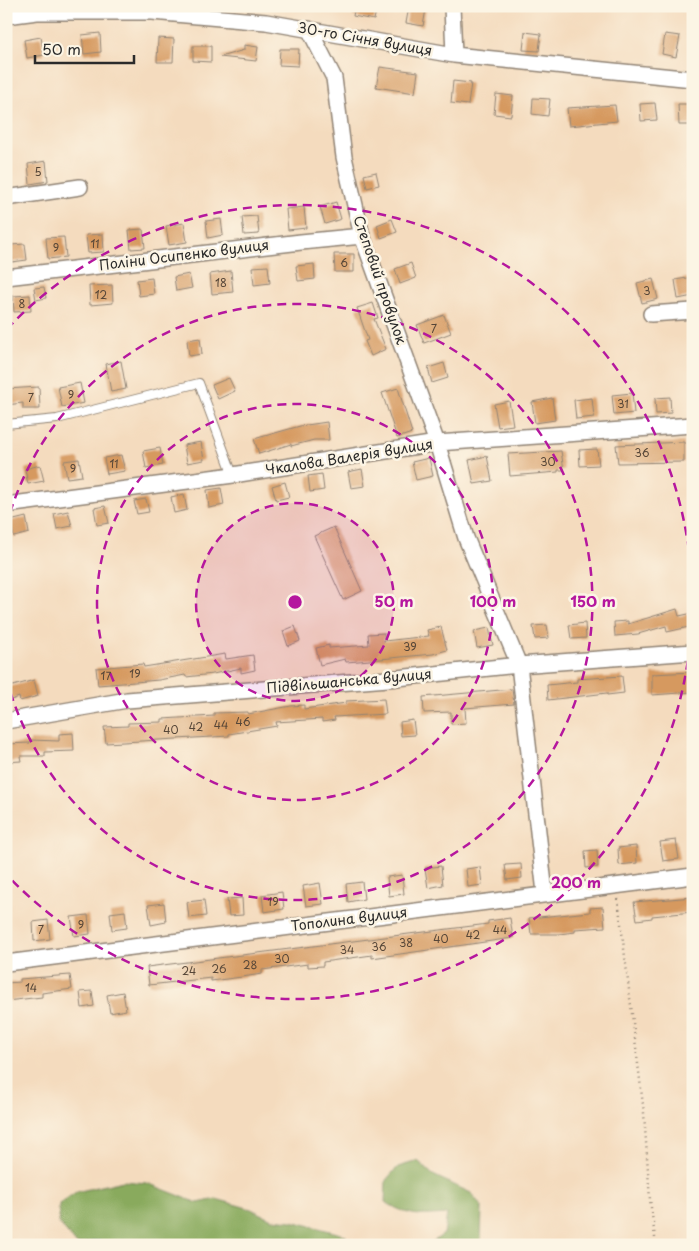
<svg xmlns="http://www.w3.org/2000/svg" width="699" height="1251" font-family="'Playpen Sans',sans-serif">
<style>
.forest{fill:#89aa5d;stroke:#5a6a44}
.water{fill:#50bbcc;stroke:#3e737c}
.building{fill:#d6995e}
.lines{fill:none;stroke-linecap:round;stroke-linejoin:round}
.lane-casing{stroke:#908374;stroke-width:10}
.street-casing{stroke:#908374;stroke-width:18}
.path{stroke:#908374;stroke-width:2.5;stroke-dasharray:1 4;stroke-linecap:butt}
.lane{stroke:#fff;stroke-width:8}
.street{stroke:#fff;stroke-width:15}
.ring{fill:none;stroke:#b5179e;stroke-width:2.5;stroke-dasharray:9 6}
.labels{text-anchor:middle;stroke-width:5;stroke-linejoin:round;paint-order:stroke}
.number-label{font-size:11px;fill:#564638}
.street-label{font-size:14px;fill:#2b2b2b;stroke:#fcf5e5}
.centre{fill:#b5179e;stroke:#fcf5e5;stroke-width:2.5}
.ring-label{font-size:15px;text-anchor:middle;font-weight:bold;fill:#b5179e;stroke:#fcf5e5;stroke-width:5;stroke-linejoin:round;paint-order:stroke}
</style>
<rect width="100%" height="100%" fill="#fcf5e5"/>
<filter id="ink" filterUnits="userSpaceOnUse"><feTurbulence type="fractalNoise" baseFrequency=".02" numOctaves="2"/><feDisplacementMap in="SourceGraphic" scale="10" xChannelSelector="R" yChannelSelector="G"/><feConvolveMatrix kernelMatrix="1 2 1 2 8 2 1 2 1" color-interpolation-filters="sRGB"/></filter>
<filter id="wash" filterUnits="userSpaceOnUse"><feTurbulence type="fractalNoise" baseFrequency=".0096" numOctaves="4" result="noise"/><feDisplacementMap in="SourceGraphic" scale="20" xChannelSelector="R" yChannelSelector="G"/><feGaussianBlur stdDeviation="1.12" result="paint"/><feColorMatrix in="noise" values="0 0 0 0 0 0 0 0 0 0 0 0 0 0 0 0 0 1.4 0 .05"/><feComposite in="paint" operator="in"/></filter>
<g filter="url(#wash)">
<rect width="100%" height="100%" fill="#f4dbbe"/>
<path class="forest" d="M418,1161l15,14 38,18 11,14 -1,33 3,5h-56l16,-11 3,-20c-30,2 -36,3 -62,-12l1,-22 12,-13z
M123,1181l24,2 51,20 18,-4 35,10 21,10 20,2 53,14 5,10h-210l-44,-4 -19,4 -18,-22v-19l17,-12z"/>
<path class="water" d="M96,1241l44,4h-57z"/>
<g id="blocks">
<path class="building" d="M355,6h22l-3,14 -21,-4z
M409,7l17,2 -3,17 -17,-3z
M525,32l16,2 -2,17 -16,-1z
M100,33l1,19 -17,2 -2,-19z
M665,34l15,2 -4,21 -14,-3z
M41,37l3,18 -17,3 -3,-18z
M158,38l16,1 -1,23h-16z
M244,45l14,2 -2,14 -36,-4 24,-7z
M193,46h18v16l-18,-1z
M280,49h19l-1,17 -19,-1z
M380,67l38,5 -3,21 -39,-6z
M453,81l18,2 -3,22 -17,-2z
M496,94l17,2 -2,20 -17,-2z
M533,98l17,1 -2,17 -16,-2z
M655,103l2,17 -16,1 -1,-17z
M678,104h15v21h-14z
M615,105l2,16 -48,5 -2,-18z
M46,161l2,20 -18,3 -2,-20z
M376,172l3,13 -12,3 -3,-13z
M336,202l5,17 -16,5 -5,-17z
M304,207l2,21 -18,2 -2,-21z
M257,216l2,18 -15,1 -2,-18z
M221,219l2,16 -15,3 -2,-17z
M392,219l5,13 -16,6 -4,-13z
M184,223l3,19 -18,3 -3,-19z
M143,229l2,19 -14,1 -2,-19z
M103,234l1,18 -16,1 -2,-18z
M64,237l2,20 -18,2 -2,-21z
M25,244l2,16 -15,2 -1,-17z
M334,254h20v18h-19z
M411,263l5,15 -16,6 -5,-15z
M314,264l1,15 -17,2 -2,-15z
M268,266l2,17 -16,2 -2,-18z
M231,271l2,21 -21,2 -2,-20z
M189,274l3,14 -16,3 -2,-14z
M693,277v19l-15,3 -3,-19z
M152,278l2,16 -15,2 -2,-16z
M653,279l5,20 -16,4 -5,-20z
M112,285l1,18 -23,2 -1,-19z
M44,287l2,11 -10,2 -2,-12z
M30,295l1,16 -17,1 -1,-16z
M373,303l5,15 -4,1 12,30 -15,7 -6,-15 3,-1 -11,-32z
M444,315l7,18 -27,10 -7,-18z
M200,338l2,16 -13,2 -2,-16z
M121,361l5,28 -15,3 -5,-28z
M444,363l4,15 -16,5 -4,-15z
M229,378l6,13 -17,8 -6,-14z
M80,383l4,20 -22,4 -4,-20z
M39,387l1,22h-17v-6l-17,2v-16z
M398,388l14,45 -15,5 -15,-45z
M632,393l2,20 -20,2 -2,-20z
M670,397l1,16 -15,1 -1,-16z
M552,398l3,22 -20,3 -3,-21z
M592,398l2,19 -18,2 -2,-19z
M509,401l4,24 -15,2 -4,-23z
M327,422l2,18h-15l-23,6v-2l-32,10 -5,-15 46,-13z
M201,442l3,18 -17,3 -3,-18z
M684,442v20l-66,1 -2,-18z
M160,448l3,17 -17,3 -3,-17z
M597,449l2,16 -19,1 -1,-16z
M561,451l3,19h-6v2l-48,4 -2,-22z
M121,455l4,16 -18,3 -3,-16z
M487,456l5,25 -18,3 -5,-24z
M429,458l4,18 -17,4 -4,-18z
M79,459l3,17 -15,2 -3,-17z
M40,465l4,16 -16,3 -3,-15z
M362,469l3,17 -14,2 -3,-16z
M322,474l2,16 -14,2 -2,-16z
M285,482l4,15 -13,3 -4,-14z
M221,488l3,17 -15,3 -2,-18z
M184,494l3,16 -13,3 -3,-16z
M146,499l3,13 -12,2 -3,-13z
M105,506l4,17 -12,2 -3,-17z
M68,511l4,15 -15,3 -3,-15z
M26,517l3,16 -15,4 -4,-16z
M334,527l28,64 -19,9 -29,-64z
M677,609l2,7 14,-3v13l-26,6 -1,-6 -28,8 -23,2 -1,-14 14,-1v3z
M585,623l1,15 -15,1 -2,-14z
M547,625l2,13 -14,1 -2,-13z
M295,626l5,15 -12,5 -5,-15z
M441,627l6,23 -14,4 -74,7 -13,1 -1,-3 -25,6 -4,-17 13,-3v3l40,-3 -1,-11 16,-1v8l45,-5 -2,-6z
M489,628l4,17 -16,3 -3,-17z
M225,654l1,5 27,-4 2,15 -14,3v-5l-28,6 -27,3 -1,-2 -26,5 -61,5 -2,-17 47,-4 1,3z
M693,672v20l-41,3v-21z
M622,676l2,17 -17,2v-2l-59,7 -1,-15 30,-3v-3z
M34,680l4,16 -18,5 -1,-4 -13,5v-14z
M512,689l2,15 -49,4 1,15 -15,1v-12l-27,1 -1,-16z
M384,699l2,15 -52,3 1,3 -13,2v-3l-46,3 1,4 -48,8v2l-123,7 -2,-16 24,-1v-3l34,-1v-3l52,-3v-3l34,-1v2l43,-8 13,-1v4l42,-6v-2z
M413,720l2,15 -14,1 -1,-14z
M73,733l1,18 -29,1v4h-25l1,5 -15,1v-18l24,-1v-3l29,1v-7z
M676,840l3,19 -16,2 -3,-19z
M636,846l1,17 -18,2 -1,-17z
M597,850l1,17 -12,1 -1,-17z
M521,864l1,14 -15,2 -2,-15z
M441,866l2,19 -15,3 -3,-20z
M480,867l2,18 -14,2 -2,-18z
M402,875l2,19 -15,2 -2,-19z
M362,882l2,17 -16,3 -2,-18z
M320,883l3,21 -17,2 -3,-20z
M282,892l2,17 -20,3 -2,-17z
M693,897v15l-41,4v2l-15,2 -3,-18z
M242,898l1,17 -14,1 -2,-17z
M204,900l2,16 -17,2 -2,-16z
M164,903l2,19 -15,3 -3,-20z
M603,907l2,20 -30,2v3l-16,2h-28l-2,-16 61,-6v-4z
M125,911l2,17 -15,2 -2,-17z
M88,915l2,19 -16,2 -3,-19z
M510,918l3,20 -141,20v-3l-49,7v4l-15,1v-3l-46,6v4l-20,3 -31,4v-3l-62,7 -2,-18 341,-43v-3z
M48,920l2,19 -16,2 -1,-19z
M70,975l2,14 -30,4v4l-36,4v-18l14,-1v-3z
M92,991l2,15 -12,2 -2,-16z
M123,992l3,18 -16,3 -3,-18z"/>
</g>
</g>
<g filter="url(#ink)">
<use href="#blocks" fill-opacity="0" stroke="#908374" stroke-width="1"/>
<g class="lines">
<defs>
<path id="lane" d="M6,424l51,-5 142,-36 34,92"/>
<path id="street" d="M452,6l2,49
M6,16l31,-4h115l114,10 188,33 239,24
M309,29l25,49 10,79 18,79 75,207 29,95 53,127 26,228
M6,198l74,-11
M6,277l295,-35 61,-6
M651,314l42,-3
M6,505l227,-30 204,-32 256,-18
M6,721l121,-21 261,-21 131,-14 174,-13
M6,963l687,-87"/>
</defs>
<use href="#lane" class="lane-casing"/>
<use href="#street" class="street-casing"/>
<path class="path" d="M618,899l26,214 6,87 6,45"/>
<use href="#lane" class="lane"/>
<use href="#street" class="street"/>
</g>
</g>
<circle cx="295" cy="602" r="99" fill="#b5179e" fill-opacity=".12"/>
<g class="ring">
<circle cx="295" cy="602" r="99"/>
<circle cx="295" cy="602" r="198"/>
<path d="M6 527A298 298 0 1 1 6 677"/>
<path d="M7 329A397 397 0 1 1 7 875"/>
</g>
<g class="labels">
<g class="number-label">
<text x="38" y="176">5</text>
<text x="95" y="248">11</text>
<text x="56" y="252">9</text>
<text x="344" y="267">6</text>
<text x="221" y="287">18</text>
<text x="647" y="295">3</text>
<text x="101" y="299">12</text>
<text x="22" y="308">8</text>
<text x="434" y="333">7</text>
<text x="71" y="399">9</text>
<text x="31" y="402">7</text>
<text x="623" y="408">31</text>
<text x="642" y="457">36</text>
<text x="548" y="466">30</text>
<text x="114" y="468">11</text>
<text x="73" y="473">9</text>
<text x="410" y="651">39</text>
<text x="135" y="678">19</text>
<text x="106" y="680">17</text>
<text x="243" y="726">46</text>
<text x="221" y="729">44</text>
<text x="196" y="731">42</text>
<text x="171" y="734">40</text>
<text x="273" y="906">19</text>
<text x="81" y="929">9</text>
<text x="41" y="934">7</text>
<text x="500" y="934">44</text>
<text x="473" y="939">42</text>
<text x="441" y="943">40</text>
<text x="406" y="947">38</text>
<text x="379" y="951">36</text>
<text x="347" y="954">34</text>
<text x="282" y="963">30</text>
<text x="250" y="969">28</text>
<text x="219" y="973">26</text>
<text x="189" y="975">24</text>
<text x="31" y="992">14</text>
</g>
<g class="street-label">
<text transform="translate(365 39) rotate(10)" y="5">30-го Січня вулиця</text>
<text transform="translate(184 255) rotate(-7)" y="5">Поліни Осипенко вулиця</text>
<text transform="translate(380 280) rotate(71)" y="5">Степовий провулок</text>
<text transform="translate(349 457) rotate(-9)" y="5">Чкалова Валерія вулиця</text>
<text transform="translate(349 681) rotate(-5)" y="5">Підвільшанська вулиця</text>
<text transform="translate(349 919) rotate(-7)" y="5">Тополина вулиця</text>
</g>
</g>
<circle cx="295" cy="602" r="8" class="centre"/>
<g class="ring-label">
<text x="394" y="607">50 m</text>
<text x="493" y="607">100 m</text>
<text x="593" y="607">150 m</text>
<text x="576" y="888">200 m</text>
</g>
<rect width="699" height="1251" fill="none" stroke="#fcf5e5" stroke-width="25"/>
<path d="M35 55v8h99v-8" fill="none" stroke="#2b2b2b" stroke-width="2.5"/>
<text x="42" y="55" font-size="15" fill="#2b2b2b" stroke="#fcf5e5" stroke-width="4" paint-order="stroke">50 m</text>
</svg>
